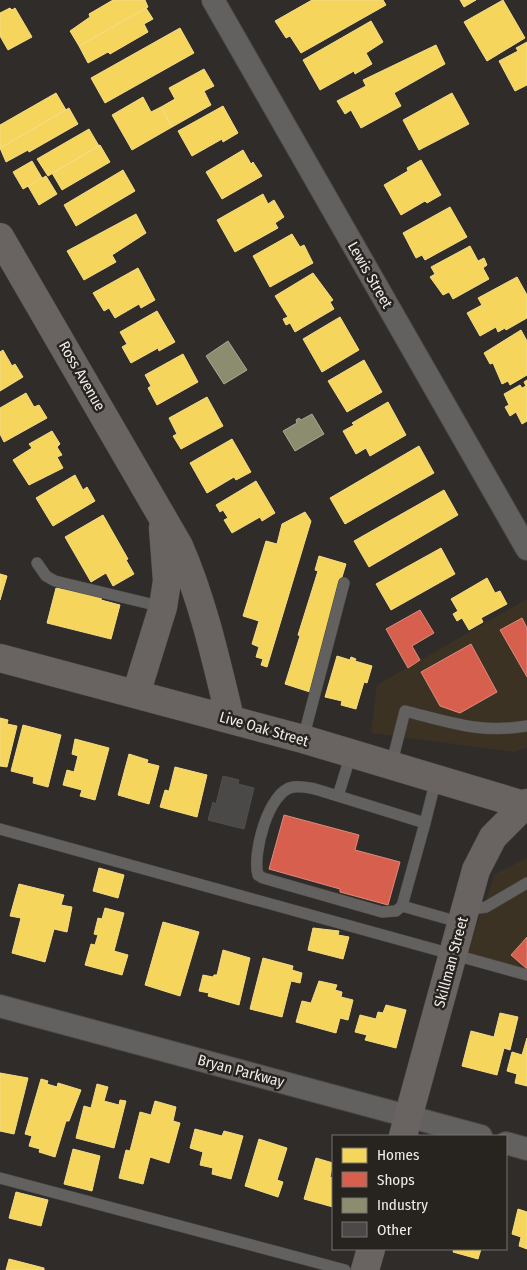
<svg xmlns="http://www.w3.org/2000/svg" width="527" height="1270" font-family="'Fira Sans Condensed',sans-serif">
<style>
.commercial{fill:#3c3224}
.homes{fill:#f6d55c;stroke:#f4dc86}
.shops{fill:#d6604d;stroke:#de8a7c}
.industry{fill:#8c8c6e;stroke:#aaa993}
.building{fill:#4b4947;stroke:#514f4c}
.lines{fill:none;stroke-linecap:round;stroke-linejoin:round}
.lane-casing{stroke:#4a4846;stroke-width:12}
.street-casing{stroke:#4a4846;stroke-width:24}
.secondary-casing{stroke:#4a4846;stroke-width:29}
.lane{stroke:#62615f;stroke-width:11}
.street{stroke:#62615f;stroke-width:22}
.secondary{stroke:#696462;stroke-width:28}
.labels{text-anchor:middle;stroke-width:5;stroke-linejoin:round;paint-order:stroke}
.street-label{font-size:15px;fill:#efece9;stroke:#27231e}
</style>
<rect width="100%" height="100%" fill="#2f2c29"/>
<path class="commercial" d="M527,599v149l-14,4 -142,-19 6,-48z
M527,858v120l-63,-18 31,-86z"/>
<path class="homes" d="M113,0h32l3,7 -69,39 -9,-15 20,-14 -1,-3z
M312,0h71l3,5 -85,48 -11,-17 -4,2 -11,-17z
M460,0h16l-12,7z
M503,0l22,38 -38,23 -23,-39z
M10,8l2,2 3,-2 17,29 -24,13 -8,-14v-23z
M146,8l7,11 -9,5 4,8 -38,22 -2,-2 -20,11 -9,-17z
M371,21l12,21 -17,11 6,11 -17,10 -1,-3 -34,19 -17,-30z
M180,28l14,25 -89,50 -14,-25z
M527,42v43l-12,6 -16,-30 19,-10 -2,-3z
M436,45l9,19 -51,29 7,13 -40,22 -10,-18 -6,4 -8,-13 29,-15 -3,-6z
M204,69l10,17 -10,5 7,14 -39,22 -11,-20 14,-8 -6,-11z
M56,93l10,17 -66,38v-23z
M452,93l17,31 -50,26 -16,-30z
M143,97l8,15 10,-5 11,20 -40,23 -20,-35z
M223,106l15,27 -15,9 -1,-3 -30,17 -14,-25z
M69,108l9,16 -49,28 -1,-2 -22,12 -6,-14z
M89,129l10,17 -51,30 -11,-17z
M100,145l10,17 -48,28 -10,-17z
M243,150l8,14 2,-2 9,14 -40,23 -16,-27z
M421,160l20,35 -14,8 -2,-2 -24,14 -17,-30 24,-14 -1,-3z
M32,161l10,17 -19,11 -10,-17z
M123,170l12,21 -59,35 -12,-21z
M46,176l11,18 -18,11 -11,-19z
M263,194l5,10 6,-4 10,17 -9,6 3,5 -43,24 -18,-32z
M450,207l17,30 -42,23 -3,-5 -6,3 -13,-25z
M136,214l10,19 -34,22 4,7 -32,18 -17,-29z
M292,234l8,13 4,-2 9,18 -43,24 -17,-31z
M470,246l8,15 6,-3 3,7 -4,3 6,11 -36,20 -4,-7 -6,3 -13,-18 5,-3 -4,-7z
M138,268l17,32 -14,8 -2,-4 -24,14 -6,-10 -5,3 -11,-18z
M313,273l20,27 -3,2 4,7 -39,23 -5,-9 -4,2 -3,-6 5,-2 -13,-21z
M517,277l10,18v23l-21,12 -1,-2 -7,4 -2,-5 -16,9 -13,-23 15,-8 -4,-7z
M157,311l18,31 -16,9 -1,-3 -27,15 -9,-16 5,-3 -7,-12z
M340,317l19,33 -37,22 -19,-33z
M521,330l6,11v34l-17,10 -2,-4 -6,3 -9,-21 -3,1 -6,-11z
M3,350l9,16 3,-2 8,13 -23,14v-39z
M183,354l15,28 -41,23 -9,-17 3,-2 -6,-11z
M364,360l18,32 -35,20 -19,-31z
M527,380v41l-5,3 -6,-12 -6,4 -5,-9 4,-2 -5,-11 16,-9 2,3 4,-2 -2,-4z
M26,393l8,14 5,-2 8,13 -43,24 -4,-8v-26z
M207,397l16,29 -42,23 -8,-13 4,-2 -8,-16z
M388,402l18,33 -36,21 -4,-8 -10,6 -13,-23 11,-6 -2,-2z
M52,431l8,13 -3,3 5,8 -5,2 6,11 -34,17 -16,-25 19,-12 -3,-4z
M232,439l19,33 -15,8 -2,-3 -27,16 -17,-30z
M419,446l15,27 -89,51 -15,-26z
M75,475l8,15 4,-3 8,14 -42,25 -17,-28z
M256,481l19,32 -13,8 -2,-4 -28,16 -8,-13 4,-2 -5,-8 -3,2 -4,-7z
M444,490l14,25 -89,52 -15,-26z
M305,512l6,9 -44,146 -6,-2 2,-6 -7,-2 3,-10 -7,-3 7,-23 -16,-5 23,-75 11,3 5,-20z
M103,515l25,44 -2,1 8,14 -21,12 -7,-13 -15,9 -26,-45z
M441,548l14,26 -64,36 -15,-26z
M319,556l27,8 -17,55 -16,74 -28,-9 15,-48 -2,-1 20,-64 -3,-1z
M0,574l7,2 -7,24z
M487,578l8,15 5,-2 7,13 -26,14 2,4 -14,8 -7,-12 -5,3 -4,-7 5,-3 -7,-12z
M56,588l46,8 -1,4 19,5 -9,34 -64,-16z
M337,656l13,4 1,-3 5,2 -1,2 17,5 -5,17 -3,-1 -8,27 -15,-4 1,-4 -17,-4z
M0,718l8,2 -1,4 10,2 -10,41 -7,-1z
M23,725l38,10 -13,52 -15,-4 1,-6 -23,-6z
M75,739l34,9 -14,52 -15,-4 2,-6 -19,-5 4,-15 7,2 4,-16 -6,-2z
M129,754l19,6 -1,3 12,3 -10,38 -31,-9z
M175,767l32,8 -10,42 -37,-10 5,-17 4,1z
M99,868l25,7 -6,23 -25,-7z
M19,884l45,11 -3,10 11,2 -5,25 -13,-3 -9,33 -33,-9 9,-35 -11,-2z
M105,908l19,5 -10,38 14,4 -6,20 -37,-10 6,-21 4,1 3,-10 -4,-1 4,-16 4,1z
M163,922l36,10 -19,64 -35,-11z
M313,928l26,3 -1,4 11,2 -6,22 -35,-9z
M223,950l27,8 -11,47 -31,-9 1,-3 -10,-2 4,-16 10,2 1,-2h3z
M263,958l30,8 -1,4 10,3 -2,10 -9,-2 -9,36 -32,-8z
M319,981l18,4 -2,5 7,2 -1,5 12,3 -5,20 -8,-2 -4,15 -40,-11 6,-21 9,2z
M386,1005l20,5 -10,38 -31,-8 2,-5 -12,-3 5,-17 16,4 2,-7 5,1z
M500,1013l18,4 -8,33 -6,-2 -7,27 -35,-9 9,-35 23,6z
M527,1038v48l-12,-3 2,-9 -10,-3 5,-19 10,3z
M0,1073l28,5 -14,56 -14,-3z
M41,1079l7,2 -1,3 10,3 1,-4 23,7 -12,31h-3l-11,36 -16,-5 1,-3 -11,-3 3,-10 -7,-2z
M97,1084l11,3 -4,14 15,4 1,-5 6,1 -12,47 -38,-10 8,-32 7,2z
M155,1101l21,6 -3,14 7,2 -11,40 -19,-6 -7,27 -24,-6 7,-28 4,1 10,-39 11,3z
M195,1129l27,7 2,-5 19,5 -12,43 -19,-5 1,-6 -13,-3 3,-13 -13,-4z
M259,1139l28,9 -10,32 6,2 -5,15 -33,-11z
M73,1149l27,7 -8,35 -28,-7z
M316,1158l17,5 -3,14 3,1v29l-29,-8z
M16,1192l32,8 -7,26 -32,-8z
M518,1209l9,3v37l-8,-3 2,-9 -9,-3z
M454,1249h27l-3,10 -25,-7z
M9,1259l35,9v2h-38z"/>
<path class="shops" d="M420,610l14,23 -22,13 8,14 -12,8 -22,-39z
M522,618l5,10v49l-27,-47z
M471,644l26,48 -37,21 -20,-7 -19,-34z
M284,815l75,20 -4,15 45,12 -12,43 -48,-13v-3l-71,-20z
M527,937v32l-16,-14z"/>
<path class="industry" d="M228,341l19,29 -23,14 -18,-28z
M312,414l12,20 -29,17 -12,-20 14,-8 -1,-3 3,-2 2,2z"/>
<path class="building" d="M223,776l16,4 -1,4 16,4 -10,41 -36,-9 5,-18 3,2z"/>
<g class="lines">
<defs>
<path id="lane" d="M37,563l9,13 9,5 108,26
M303,739l41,-156
M391,766l14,-55c44,11 76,23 122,15
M338,796c-14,-4 -30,-11 -45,-9 -25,4 -41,68 -35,88l5,3 119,34 14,-1 6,-5 23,-83 -87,-27 13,-42
M425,823l11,-44
M0,829l527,146
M402,906l60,17
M466,910l20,-3 41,-24
M0,1178l345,92"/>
<path id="street" d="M213,0l314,549
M0,1006l481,130
M506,1143l21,6"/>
<path id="secondary" d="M0,237l179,309c24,55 37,114 51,172
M0,658l303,81 224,67
M136,694l27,-87 4,-26 -4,-53
M403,1136l73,-266 17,-33 34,-34
M365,1270l6,-21"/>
</defs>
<use href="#lane" class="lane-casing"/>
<use href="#street" class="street-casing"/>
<use href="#secondary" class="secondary-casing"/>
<use href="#lane" class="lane"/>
<use href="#street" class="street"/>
<use href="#secondary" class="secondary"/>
</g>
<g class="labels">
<g class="street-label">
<text transform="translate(370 275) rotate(60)" y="5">Lewis Street</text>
<text transform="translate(82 376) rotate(60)" y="5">Ross Avenue</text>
<text transform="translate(264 729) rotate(16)" y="5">Live Oak Street</text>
<text transform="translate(451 962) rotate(-75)" y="5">Skillman Street</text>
<text transform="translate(241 1071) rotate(15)" y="5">Bryan Parkway</text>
</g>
</g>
<rect x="332" y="1135" width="175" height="115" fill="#27231e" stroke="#77736f"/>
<rect x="342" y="1148" width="25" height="15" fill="#f6d55c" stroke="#77736f"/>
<text x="377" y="1160" font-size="15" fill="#efece9">Homes</text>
<rect x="342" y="1172" width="25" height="15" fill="#d6604d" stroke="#77736f"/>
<text x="377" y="1185" font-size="15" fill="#efece9">Shops</text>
<rect x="342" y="1198" width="25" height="15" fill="#8c8c6e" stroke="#77736f"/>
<text x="377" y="1210" font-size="15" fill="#efece9">Industry</text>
<rect x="342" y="1222" width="25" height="15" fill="#4b4947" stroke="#77736f"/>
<text x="377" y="1235" font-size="15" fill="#efece9">Other</text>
</svg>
